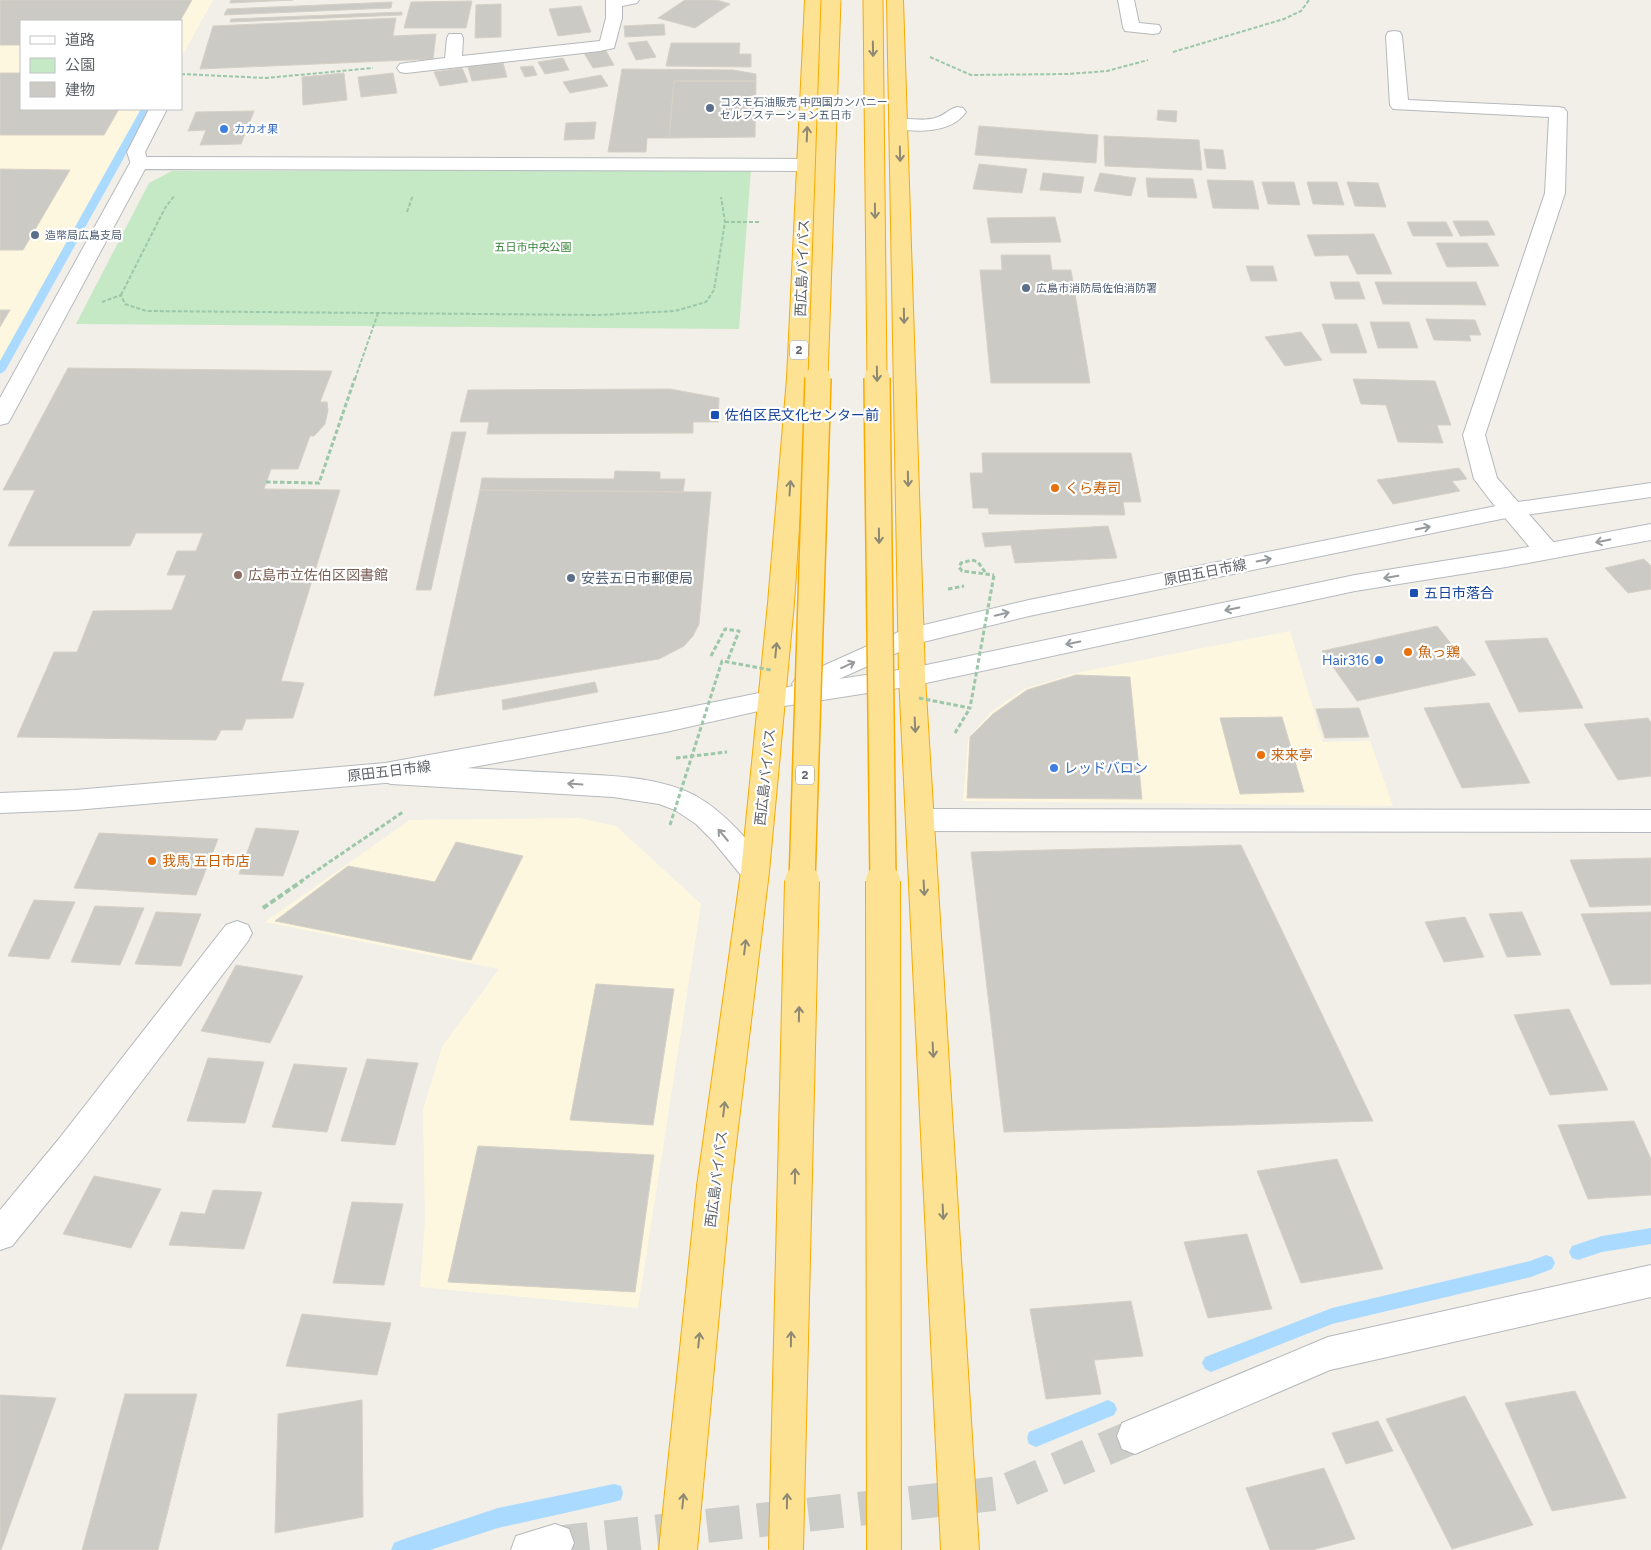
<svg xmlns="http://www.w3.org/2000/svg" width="1651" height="1550" font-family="Figtree,'Noto Sans JP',sans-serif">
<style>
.commercial{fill:#fef7e0}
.green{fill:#c5e8c5}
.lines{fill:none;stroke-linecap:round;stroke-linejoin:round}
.stream{fill:#aadaff;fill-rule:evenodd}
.building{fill:#cccac5;stroke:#d6d1c6}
.street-tunnel{stroke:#ccccc8;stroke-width:34;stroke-dasharray:34 17;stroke-linecap:butt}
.street-casing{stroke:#b5b8bc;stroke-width:2}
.secondary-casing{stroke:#b6babf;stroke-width:2}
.highway-casing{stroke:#f9ab00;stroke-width:2}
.path-far2{stroke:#9cc7a9;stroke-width:2;stroke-dasharray:4 2;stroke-linecap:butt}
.path-far1{stroke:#9cc7a9;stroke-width:3;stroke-dasharray:4.5 2.5;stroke-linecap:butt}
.path{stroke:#9cc7a9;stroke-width:4;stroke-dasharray:6 3;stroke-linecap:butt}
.street{fill:#fff;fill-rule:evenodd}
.secondary{fill:#fff;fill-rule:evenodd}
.highway{fill:#fde293;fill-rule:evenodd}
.highway-bridge-far2-casing{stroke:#f9ab00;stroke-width:21;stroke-linecap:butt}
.highway-bridge-far1-casing{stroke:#f9ab00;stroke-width:28;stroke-linecap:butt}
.highway-bridge-casing{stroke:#f9ab00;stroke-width:36;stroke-linecap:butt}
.path-bridge{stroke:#9cc7a9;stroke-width:3;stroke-dasharray:4.5 2.5;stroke-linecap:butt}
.highway-bridge-far2{stroke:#fde293;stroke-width:19}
.highway-bridge-far1{stroke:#fde293;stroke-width:25}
.highway-bridge{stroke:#fde293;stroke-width:34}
.oneway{stroke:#8e8975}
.oneway2{stroke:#979a9d}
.service-dot{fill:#5c6f8a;stroke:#fff;stroke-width:2}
.shop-dot{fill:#3f7fe0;stroke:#fff;stroke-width:2}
.transit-dot{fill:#1a4fb4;stroke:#fff;stroke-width:2}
.food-dot{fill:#e8710a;stroke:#fff;stroke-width:2}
.education-dot{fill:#8d6e63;stroke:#fff;stroke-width:2}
.labels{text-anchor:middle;stroke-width:4.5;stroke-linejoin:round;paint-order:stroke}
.far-service-label{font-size:11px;fill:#4e5e75;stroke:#fff;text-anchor:start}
.far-shop-label{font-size:11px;fill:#366cbe;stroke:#fff;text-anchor:start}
.far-park-label{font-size:11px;fill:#348238;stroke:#fff}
.shield{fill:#fff;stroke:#8f9295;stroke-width:1}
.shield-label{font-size:12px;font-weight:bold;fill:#5f6368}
.street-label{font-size:14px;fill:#5f6368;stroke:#fff}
.transit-label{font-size:14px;fill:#164399;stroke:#fff;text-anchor:start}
.food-label{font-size:14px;fill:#c56008;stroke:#fff;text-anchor:start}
.education-label{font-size:14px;fill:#785e54;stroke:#fff;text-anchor:start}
.service-label{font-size:14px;fill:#4e5e75;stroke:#fff;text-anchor:start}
.shop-label{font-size:14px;fill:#366cbe;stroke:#fff;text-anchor:end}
</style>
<rect width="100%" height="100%" fill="#f1efe8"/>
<path class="commercial" d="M0,0h213l-32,58v-37h-160v88h120l-141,252z
M1290,631l33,111 47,-1 23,65 -430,-5 5,-62 23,-27 33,-23 52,-16z
M579,818l37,8 85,78 -63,404 -218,-21 5,-66 -2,-111 19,-63 57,-78 -234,-47 145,-102z"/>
<path class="green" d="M751,169l-12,160 -663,-5 73,-141 23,-12z"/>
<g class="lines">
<path class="stream" d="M141,109h10l-146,262 -5,3v-13z
M1651,1228v16l-49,8 -24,8 -6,-2 -3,-6 3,-6 30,-10z
M1546,1255l6,2 3,6 -3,6 -21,8 -199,47 -121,48 -6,-3 -3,-6 3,-6 127,-49 198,-47z
M1108,1400l6,3 3,6 -3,6 -78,32 -7,-3 -2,-6 2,-6z
M614,1484l7,2 2,7 -2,7 -7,2 -116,26 -68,22h-39l3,-7 7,-3 97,-32z"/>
</g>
<path class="building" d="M0,0h192l-12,21h-159v24h-21z
M231,0h62l-63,3z
M685,0h32l13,4 -35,24 -37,-10z
M472,1l-6,27h-62l7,-26z
M392,2l-1,6 -167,7 3,-6z
M501,4v33l-26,1 1,-33z
M581,6l10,26 -33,4 -9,-27z
M402,12v3l-172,7 1,-3z
M396,18l-3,18 43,-2 -3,25 -233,10 13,-43z
M664,24l1,11 -40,2 -1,-11z
M647,41l9,16 -20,3 -8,-17z
M671,43h69l-1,11h12v13l-85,-1z
M605,49l9,16 -21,3 -9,-15z
M563,58l6,12 -24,4 -7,-12z
M503,63l4,14 -35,4 -4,-14z
M533,66l4,9 -12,2 -5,-10z
M462,68l6,14 -28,4 -6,-14z
M622,69l111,1 23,4v7h-82l-5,57h-22l-1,14h-38z
M0,73h21v36h98l-15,26h-104z
M344,73l3,27 -44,5 -1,-28z
M393,73l4,20 -36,4 -3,-20z
M601,75l7,11 -38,7 -7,-11z
M674,81h82l-1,56 -86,1z
M1158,110l19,1 -1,11 -19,-2z
M254,111l-13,33 -41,1 6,-15 -18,1 8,-19z
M596,122l-2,17 -30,1 2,-17z
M979,126l119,9 -2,28 -121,-8z
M1104,136l95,4 3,30 -97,-4z
M1204,149l19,1 3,19 -19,-1z
M979,164l48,5 -5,24 -49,-4z
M0,169l70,1 -47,80h-23z
M1043,173l41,4 -3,16 -41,-3z
M1100,173l36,5 -5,18 -37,-5z
M1146,178l47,1 4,19 -49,-1z
M1207,180l46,1 6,28 -46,-1z
M1262,182h32l6,23 -32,-1z
M1307,182h30l7,23 -31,-1z
M1347,182l31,1 8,24 -31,-1z
M1055,217l6,25 -70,1 -4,-25z
M1453,221h35l7,14 -35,1z
M1407,222h39l7,14h-40z
M1374,234l18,40h-35l-9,-19 -33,1 -8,-21z
M1436,243h51l12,23 -52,1z
M1001,255h49l2,15h19l19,113h-99l-11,-113h22z
M1246,266h27l4,15h-26z
M1330,282h29l6,17h-30z
M1375,282h101l10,23 -103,-1z
M0,310h10l-10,17z
M1426,319l49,1 6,15h-12l2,6 -37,-1z
M1370,322h39l9,26h-40z
M1322,324h35l10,29h-36z
M1301,332l21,28 -37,6 -20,-29z
M68,368l264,3 -12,31h7l1,8 -3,14 -11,12h-4l-12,33h-27l-7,20 76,1 -59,191 23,2 -11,35 -47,1 -4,11h-21l-5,10 -199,-3 37,-85h23l16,-41 79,-1 14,-35h-19l10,-24h19l7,-18h-67l-6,13h-122l27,-56h-32z
M1353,379l82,2 16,44h-14l6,18 -45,-1 -12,-37 -25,-1z
M670,389l49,9 -1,24h-25v11l-206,1 2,-12h-29l8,-32z
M452,432h14l-35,158h-15z
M982,453h149l10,49h-18l2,13 -136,-1 -1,-6h-15l-3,-35h13z
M1459,468l8,11 -15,2 8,10 -67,13 -16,-24z
M615,471l45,1v7h25l-2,13 -203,-2 2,-12 132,1z
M480,490l231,2 -12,132 -6,12 -9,10 -25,13 -225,37z
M1108,526l9,32 -102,5 -4,-18 -26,2 -3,-14z
M1644,559l7,7v23l-23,4 -23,-25z
M1437,626l39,49 -119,26 -35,-50z
M1547,638l36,70 -64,4 -34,-71z
M1076,675l54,2 12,122 -175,-1 3,-61 23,-23 34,-24z
M595,682l3,10 -95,18 -1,-10z
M1489,703l41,80 -68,5 -38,-80z
M1359,708l10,29 -44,1 -9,-29z
M1282,717l22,75 -64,2 -20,-76z
M1648,718l3,5v53l-33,4 -34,-56z
M256,828l43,3 -16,45 -44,-2z
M99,833l119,6 -22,56 -122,-7z
M456,842l67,14 -52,104 -196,-39 73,-55 87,16z
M1241,845l132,276 -369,11 -33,-280z
M1651,858v47l-61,2 -20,-47z
M34,900l41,2 -26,57 -41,-3z
M95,906l49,2 -24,57 -49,-3z
M156,912l45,2 -20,52 -46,-2z
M1522,912l19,43 -34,2 -18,-43z
M1651,912v72l-40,1 -30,-71z
M1465,917l19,40 -40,5 -19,-40z
M236,965l67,11 -33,67 -69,-12z
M596,984l78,5 -21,136 -83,-5z
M1569,1009l39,81 -58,5 -36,-80z
M208,1058l56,4 -19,61 -58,-2z
M367,1059l51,4 -23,82 -54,-4z
M294,1064l53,4 -20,64 -55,-5z
M1634,1121l17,38v36l-63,4 -30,-74z
M478,1146l176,9 -19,137 -187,-10z
M1337,1159l46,110 -82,14 -44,-112z
M94,1176l67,13 -30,59 -68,-14z
M213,1190l49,2 -18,57 -75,-4 12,-33 24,2z
M352,1202l51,2 -19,81 -51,-2z
M1247,1234l25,75 -64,9 -24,-76z
M1131,1301l12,55 -49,4 7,34 -55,5 -16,-90z
M302,1314l89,9 -14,52 -91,-9z
M1575,1391l51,107 -74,13 -47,-108z
M125,1394h72l-39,156h-76z
M0,1395l56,3 -55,152h-1z
M1465,1396l68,129 -81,24 -66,-130z
M362,1400l1,117 -88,16 3,-119z
M1378,1421l15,30 -47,13 -14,-31z
M1324,1468l31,71 -43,11h-42l-24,-62z"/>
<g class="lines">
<path class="street-tunnel" d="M555,1543l446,-50 134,-57"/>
<defs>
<path id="street" d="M606,0h33l-2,3 -15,3v12l-8,30 -14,3 -194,22 -6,-1 -3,-4 3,-4 6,-1 39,-5 2,-20 2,-4h12l2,4 -1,18 138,-15 6,-23z
M1118,0h16l5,23 20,2 2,4 -2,4 -6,1 -28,-3 -2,-4z
M1394,31l6,1 2,4 6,64 150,7 6,1 3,4 -2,81 -80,242 12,43 59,67 3,6 -3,6 -9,2 -9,-2 -48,-57 -16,-21 -11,-44 82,-242 4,-76 -156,-8 -3,-4 -4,-69 2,-4z
M957,107l6,1 3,4c-14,21 -50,21 -72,16l-3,-4 3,-4c13,-3 28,2 41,-2 9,-2 14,-9 22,-11z
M149,109h18l-22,43 3,11 -2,4 -7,2 -7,-2 -5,-15z
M391,764c57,3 114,6 171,9 44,3 94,2 134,23 27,15 59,49 73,76l-4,8 -10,3 -10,-3 -32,-39 -17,-17 -21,-14 -16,-6 -46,-7 -222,-13 -10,-3 -4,-7 4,-7z
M920,809l731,1v22l-731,-1 -10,-4 -4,-7 4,-7z
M237,921l11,4 4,8 -4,8 -166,219 -70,86 -12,4v-40l58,-70 168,-215z
M1651,1265v32l-321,73 -195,84 -13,-5 -5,-13 5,-13 206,-86z
M555,1524l14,5 5,14 -3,7h-60l5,-14z"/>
<path id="secondary" d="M139,157l667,2 7,2 2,4 -2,4 -7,2 -661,-2 -134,249 -3,5 -8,2v-27l130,-235 2,-4z
M1651,483v14l-140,20 -482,99 -110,27 -80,36 73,-11 443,-93 151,-24 145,-27v16l-145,27 -151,24 -443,95 -140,22 -106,24 -281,51 -310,27 -75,3v-20l75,-3 310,-27 281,-51 127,-26 -1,-2 4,-6 107,-48 126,-30 482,-97z"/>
<path id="highway" d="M805,0h16l-12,378 -15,225 -25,269 -38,314 -34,364h-38l38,-364 44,-314 27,-269 19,-225z
M887,0h16l22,677 54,873h-38l-42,-873z"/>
</defs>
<use href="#street" class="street-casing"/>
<use href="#secondary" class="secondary-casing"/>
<use href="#highway" class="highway-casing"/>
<path class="path-far2" d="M1173,52l111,-33 17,-8 8,-11
M930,57l41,18 97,-1 39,-3 41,-11
M181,74l85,4 107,-10
M407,212l6,-17
M725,222h34
M121,295l44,-87 10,-13
M102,302l19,-7 4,9 21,7 452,4 77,-4 31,-9 8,-12 11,-68 -4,-25
M355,379l23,-66"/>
<path class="path-far1" d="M266,482l53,1 36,-105
M985,572l-7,-10 -6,-2 -11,3 -2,4 3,4 32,4
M948,589l16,-3
M711,656l14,-27 14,2 -12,31
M955,733l15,-25
M676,758l51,-6
M300,882l103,-70"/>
<path class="path" d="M263,908l39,-27"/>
<use href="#street" class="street"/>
<use href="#secondary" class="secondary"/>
<use href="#highway" class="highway"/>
<defs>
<path id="highway-bridge-far2" d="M873,0l4,379
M818,379l13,-379"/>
<path id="highway-bridge-far1" d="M877,378l6,504
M802,882l16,-504"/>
<path id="highway-bridge" d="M883,881l1,669
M786,1550l16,-669"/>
</defs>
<use href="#highway-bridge-far2" class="highway-bridge-far2-casing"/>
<use href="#highway-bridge-far1" class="highway-bridge-far1-casing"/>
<use href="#highway-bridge" class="highway-bridge-casing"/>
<path class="path-bridge" d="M919,698l51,10 24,-133
M670,825l52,-164 49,9"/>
<use href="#highway-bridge-far2" class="highway-bridge-far2"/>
<use href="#highway-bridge-far1" class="highway-bridge-far1"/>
<use href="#highway-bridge" class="highway-bridge"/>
</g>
<defs><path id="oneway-shaft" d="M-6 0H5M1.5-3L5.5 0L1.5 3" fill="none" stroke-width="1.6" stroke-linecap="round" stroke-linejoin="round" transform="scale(1.25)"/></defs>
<g class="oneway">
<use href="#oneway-shaft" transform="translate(873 49) rotate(89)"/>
<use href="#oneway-shaft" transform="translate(807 134) rotate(-88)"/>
<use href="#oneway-shaft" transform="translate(900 154) rotate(89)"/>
<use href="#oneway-shaft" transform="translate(875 211) rotate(89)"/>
<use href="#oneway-shaft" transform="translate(904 316) rotate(89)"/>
<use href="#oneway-shaft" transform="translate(877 374) rotate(89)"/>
<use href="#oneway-shaft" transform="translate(908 479) rotate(89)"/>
<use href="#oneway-shaft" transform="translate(790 488) rotate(-86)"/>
<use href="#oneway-shaft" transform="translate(879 536) rotate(89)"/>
<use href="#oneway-shaft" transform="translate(776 650) rotate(-84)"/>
<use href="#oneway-shaft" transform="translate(915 725) rotate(87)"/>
<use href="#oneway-shaft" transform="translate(924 888) rotate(87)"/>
<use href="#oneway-shaft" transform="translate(745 947) rotate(-83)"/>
<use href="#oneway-shaft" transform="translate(799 1014) rotate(-89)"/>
<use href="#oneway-shaft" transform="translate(933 1050) rotate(87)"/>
<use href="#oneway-shaft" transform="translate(724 1109) rotate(-83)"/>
<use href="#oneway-shaft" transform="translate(795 1176) rotate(-89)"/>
<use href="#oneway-shaft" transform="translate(943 1212) rotate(87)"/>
<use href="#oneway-shaft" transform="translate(791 1339) rotate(-89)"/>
<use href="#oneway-shaft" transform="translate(699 1340) rotate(-84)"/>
<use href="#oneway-shaft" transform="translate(683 1501) rotate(-84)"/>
<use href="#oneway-shaft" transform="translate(787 1501) rotate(-89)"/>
</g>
<g class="oneway2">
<use href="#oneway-shaft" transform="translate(1423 528) rotate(-11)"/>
<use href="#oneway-shaft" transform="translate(1603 541) rotate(169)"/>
<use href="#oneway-shaft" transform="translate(1264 560) rotate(-12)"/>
<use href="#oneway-shaft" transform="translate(1391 577) rotate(171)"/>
<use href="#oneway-shaft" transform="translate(1232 609) rotate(168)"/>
<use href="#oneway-shaft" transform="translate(1002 614) rotate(-14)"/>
<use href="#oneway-shaft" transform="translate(1073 643) rotate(168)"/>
<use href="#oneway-shaft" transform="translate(848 665) rotate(-24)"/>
<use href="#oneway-shaft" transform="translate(575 784) rotate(-176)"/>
<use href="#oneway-shaft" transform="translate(723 835) rotate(-130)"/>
</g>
<g class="service-dot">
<circle cx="710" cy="108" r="5"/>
<circle cx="35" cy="235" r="5"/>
<circle cx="1026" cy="288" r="5"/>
<circle cx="571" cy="578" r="5"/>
</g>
<g class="shop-dot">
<circle cx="224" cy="129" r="5"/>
<circle cx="1379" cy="660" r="5"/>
<circle cx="1054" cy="768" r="5"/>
</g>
<g class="transit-dot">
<rect x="710" y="410" width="10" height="10" rx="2.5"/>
<rect x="1409" y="588" width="10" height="10" rx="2.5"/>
</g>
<g class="food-dot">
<circle cx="1055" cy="488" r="5"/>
<circle cx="1408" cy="652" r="5"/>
<circle cx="1261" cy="755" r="5"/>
<circle cx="152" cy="861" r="5"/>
</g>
<circle class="education-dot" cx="238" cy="575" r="5"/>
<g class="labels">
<g class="far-service-label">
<text x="720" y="106">コスモ石油販売 中四国カンパニー<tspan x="720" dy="13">セルフステーション五日市</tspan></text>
<text x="45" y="239">造幣局広島支局</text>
<text x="1036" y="292">広島市消防局佐伯消防署</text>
</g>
<g class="far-shop-label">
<text x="234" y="133">カカオ果</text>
</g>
<g class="far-park-label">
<text x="533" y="251">五日市中央公園</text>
</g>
<g class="shield">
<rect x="790" y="340.5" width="18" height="19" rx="4"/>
<rect x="796" y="765.5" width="18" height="19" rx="4"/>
</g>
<g class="shield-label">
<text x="799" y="354">2</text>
<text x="805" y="779">2</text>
</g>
<g class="street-label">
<text transform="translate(802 268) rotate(-88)" y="5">西広島バイパス</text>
<text transform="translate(1205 572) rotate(-11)" y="5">原田五日市線</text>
<text transform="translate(389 771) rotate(-7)" y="5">原田五日市線</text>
<text transform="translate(765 777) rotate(-84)" y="5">西広島バイパス</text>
<text transform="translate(716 1179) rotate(-83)" y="5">西広島バイパス</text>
</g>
<g class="transit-label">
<text x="725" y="420">佐伯区民文化センター前</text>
<text x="1424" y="598">五日市落合</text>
</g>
<g class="food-label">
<text x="1065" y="493">くら寿司</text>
<text x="1418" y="657">魚っ鶏</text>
<text x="1271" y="760">来来亭</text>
<text x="162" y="866">我馬 五日市店</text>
</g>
<g class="education-label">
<text x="248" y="580">広島市立佐伯区図書館</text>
</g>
<g class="service-label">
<text x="581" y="583">安芸五日市郵便局</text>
</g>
<g class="shop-label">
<text x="1369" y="665">Hair316</text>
<text x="1064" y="773" text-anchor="start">レッドバロン</text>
</g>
</g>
<rect x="20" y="20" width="162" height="90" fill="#ffffff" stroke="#bfc1c3"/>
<rect x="30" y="36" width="25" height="8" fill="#ffffff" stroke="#bfc1c3"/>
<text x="65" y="45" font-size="15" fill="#5f6368">道路</text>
<rect x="30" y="58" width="25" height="15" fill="#c5e8c5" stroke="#bfc1c3"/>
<text x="65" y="70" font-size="15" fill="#5f6368">公園</text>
<rect x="30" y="82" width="25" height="15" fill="#cccac5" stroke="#bfc1c3"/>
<text x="65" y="95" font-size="15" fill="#5f6368">建物</text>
</svg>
